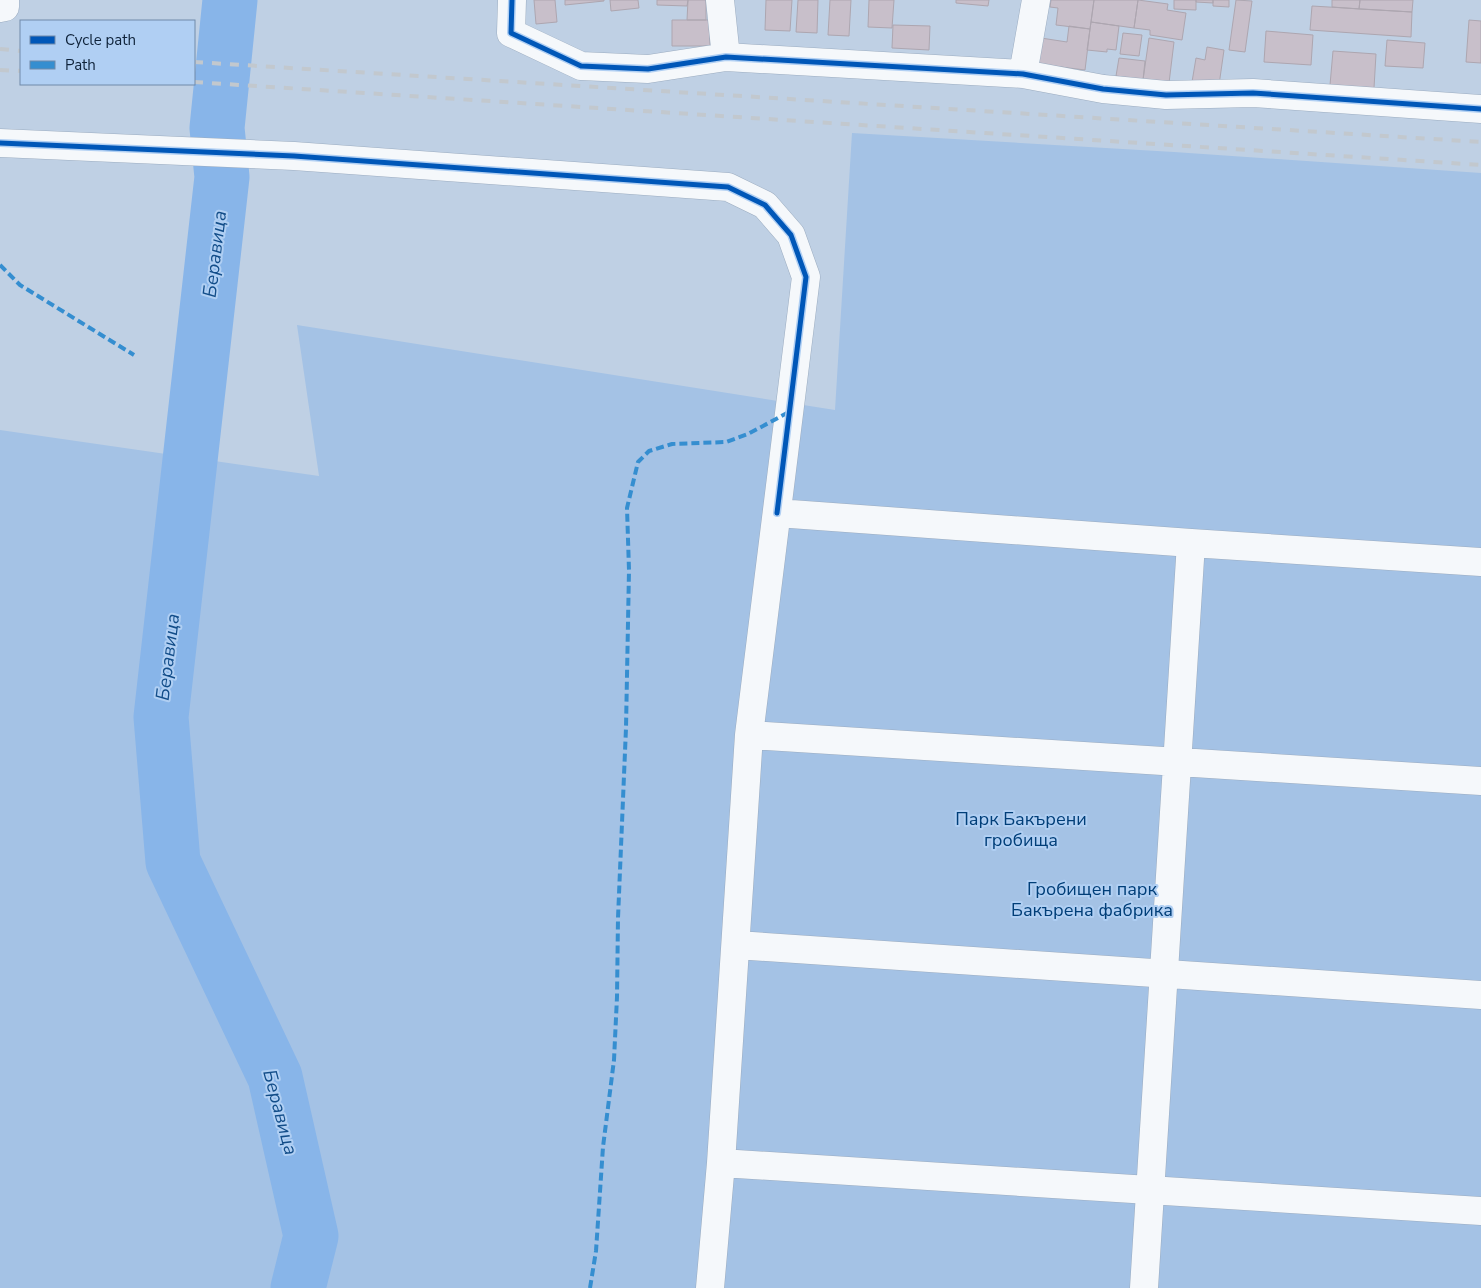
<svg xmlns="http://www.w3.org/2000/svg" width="1481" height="1288" font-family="'Nunito Sans',sans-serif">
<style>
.green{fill:#a4c2e5}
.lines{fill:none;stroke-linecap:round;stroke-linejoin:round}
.river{stroke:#88b5e9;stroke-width:55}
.building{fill:#c8bfca;stroke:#ada6b0}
.minor-casing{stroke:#9bacc0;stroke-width:29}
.minor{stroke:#f5f8fb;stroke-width:28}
.rail{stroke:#c2c8ce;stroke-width:4;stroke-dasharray:9 9;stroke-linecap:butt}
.quiet{stroke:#358ed0;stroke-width:4;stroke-dasharray:8 4;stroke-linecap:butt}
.cycleway-casing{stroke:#b0cff3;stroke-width:8}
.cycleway{stroke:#0057b8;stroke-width:5}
.labels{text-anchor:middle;stroke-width:4;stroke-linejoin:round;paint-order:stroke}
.park-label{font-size:18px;fill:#003e78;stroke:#b0cff3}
.water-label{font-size:19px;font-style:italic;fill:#124d89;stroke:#b0cff3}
</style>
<rect width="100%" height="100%" fill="#bfd0e4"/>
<path class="green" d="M852,133l322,19 307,21v1115h-1481v-858l319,46 -22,-151 538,85z"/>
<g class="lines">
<path class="river" d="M230,0l-13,128 5,49 -61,540 12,145 102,215 36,159 -13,52"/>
</g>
<path class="building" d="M534,0h21l2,22 -21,2z
M565,0h39v1l-39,4z
M610,0h28l1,8 -28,3z
M657,0h31l-1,6 -30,-1z
M688,0h18v20h-19z
M766,0h26l-2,31 -25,-1z
M798,0h20l-1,33 -21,-1z
M830,0h21l-2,36 -21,-1z
M869,0h25l-2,28 -24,-1z
M956,0h33l-1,6 -32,-3z
M1051,0h43l-4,29 -34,-4 2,-17 -8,-1z
M1094,0h44l-4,28 -43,-6z
M1138,0l30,4 -1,6 19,3 -4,27 -32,-5v-5l-16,-2z
M1174,0h22v10l-22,-1z
M1196,0h17v3l-17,-1z
M1213,0h16v7l-16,-1z
M1236,0l16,1 -7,51 -16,-2z
M1332,0h28l-1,9 -27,-2z
M1360,0h53l-1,12 -53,-3z
M1312,6l100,6 -1,25 -101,-7z
M672,20h37l1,26h-38z
M1469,20l12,1v42l-15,-1z
M1091,22l28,4 -3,24 -9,-1v3l-20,-2z
M893,25l37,1 -1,24 -37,-2z
M1069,26l21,3 -5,41 -48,-6 4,-26 26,4z
M1266,31l47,4 -2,30 -47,-3z
M1123,33l19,2 -3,21 -19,-2z
M1149,38l25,4 -5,41 -26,-3z
M1387,40l38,3 -2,25 -38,-2z
M1207,47l17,3 -5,35 -27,-3 4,-24 9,2z
M1333,51l43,3 -2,34 -44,-3z
M1119,58l26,3 -2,19 -27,-4z"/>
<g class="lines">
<defs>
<path id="minor" d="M512,0l-1,33 70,33 67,3 78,-12 297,17 80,15 63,6 87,-2 228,16
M720,0l6,57
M0,8l5,-1v-7
M1023,74l13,-74
M0,143l294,13 434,31 37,18 26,30 15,42 -57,458 -28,428 -11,125
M777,513l414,30 290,19
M749,735l732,46
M736,945l745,50
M721,1163l760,48
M1144,1288l47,-745"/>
</defs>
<use href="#minor" class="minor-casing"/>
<use href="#minor" class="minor"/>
<path class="rail" d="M0,49l21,2
M194,62l1287,80
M0,70l21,1
M194,82l1287,83"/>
<path class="quiet" d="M0,265l20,20 114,70
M590,1288l6,-37 7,-104 11,-87 3,-63 1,-79 8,-190 3,-158 -2,-62 11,-46 11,-11 23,-7 54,-2 22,-8 41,-22"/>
<defs>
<path id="cycleway" d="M512,0l-1,33 70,33 67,3 78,-12 297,17 80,15 63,6 87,-2 228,16
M0,143l294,13 434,31 37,18 26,30 15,42 -29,236"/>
</defs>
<use href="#cycleway" class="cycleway-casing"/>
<use href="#cycleway" class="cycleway"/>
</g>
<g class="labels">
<g class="park-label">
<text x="1021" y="825">Парк Бакърени<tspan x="1021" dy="21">гробища</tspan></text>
<text x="1092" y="895">Гробищен парк<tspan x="1092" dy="21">Бакърена фабрика</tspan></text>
</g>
<g class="water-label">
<text transform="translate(214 254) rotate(-83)" y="7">Беравица</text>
<text transform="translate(167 657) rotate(-83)" y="7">Беравица</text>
<text transform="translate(281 1112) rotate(75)" y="7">Беравица</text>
</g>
</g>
<rect x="20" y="20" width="175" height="65" fill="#b0cff3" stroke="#708aa9"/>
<rect x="30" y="36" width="25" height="8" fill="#0057b8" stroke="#708aa9"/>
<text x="65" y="45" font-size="15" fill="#0f233a">Cycle path</text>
<rect x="30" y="61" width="25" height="8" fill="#358ed0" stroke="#708aa9"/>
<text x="65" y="70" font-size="15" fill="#0f233a">Path</text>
</svg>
